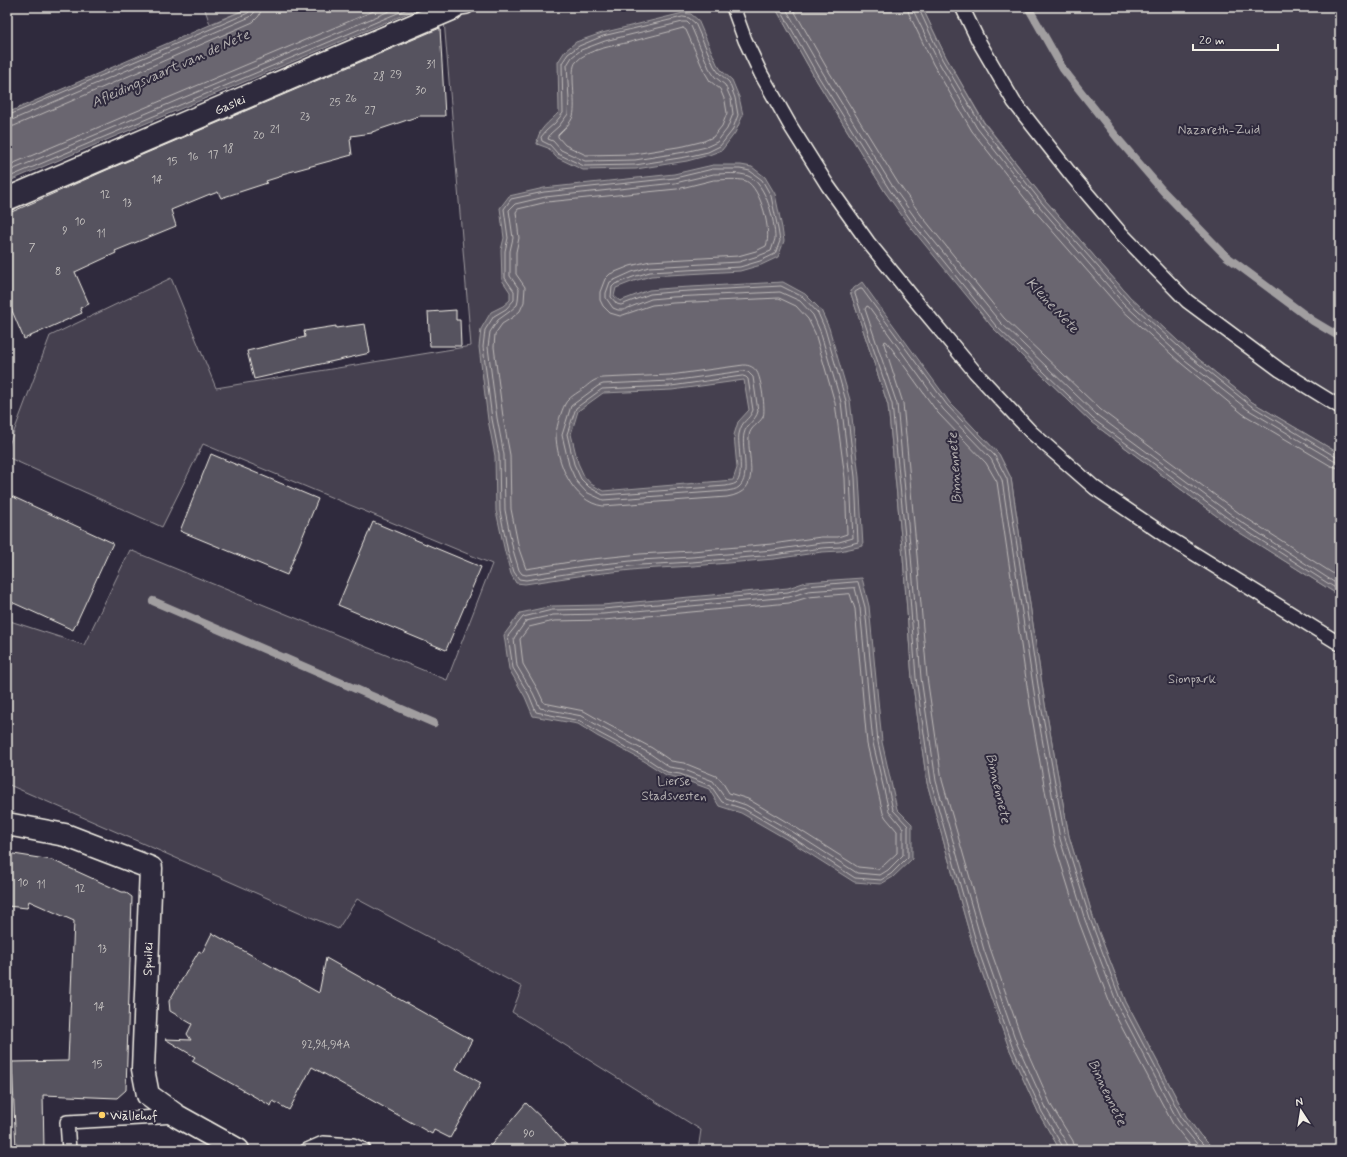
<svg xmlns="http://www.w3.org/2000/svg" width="1347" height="1157" font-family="Mynerve,sans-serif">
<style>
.green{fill:#454050;stroke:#9c989c}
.water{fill:#6a6670;stroke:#a19ea0;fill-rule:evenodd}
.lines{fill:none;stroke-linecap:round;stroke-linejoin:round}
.shore{stroke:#bdb9b8;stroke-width:1}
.stream{stroke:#a19ea0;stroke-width:8}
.building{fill:#56525f;stroke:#f4f1e8}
.lane-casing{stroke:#f4f1e8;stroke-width:16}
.street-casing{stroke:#f4f1e8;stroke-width:25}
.lane{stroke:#2f2a3d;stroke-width:13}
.street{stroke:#2f2a3d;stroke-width:22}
.poi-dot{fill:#ffd166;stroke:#2f2a3d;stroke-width:1.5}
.labels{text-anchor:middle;stroke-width:4;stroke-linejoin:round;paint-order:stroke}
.number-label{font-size:11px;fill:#ccc9c6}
.street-label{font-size:13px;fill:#f4f1e8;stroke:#2f2a3d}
.park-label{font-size:13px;fill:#b7b3b3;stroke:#2f2a3d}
.poi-label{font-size:13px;fill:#f4f1e8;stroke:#2f2a3d;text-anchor:start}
.water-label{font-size:14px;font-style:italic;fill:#b6b2b2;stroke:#2f2a3d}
</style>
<rect width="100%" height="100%" fill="#2f2a3d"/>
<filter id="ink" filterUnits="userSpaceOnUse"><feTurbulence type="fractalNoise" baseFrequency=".025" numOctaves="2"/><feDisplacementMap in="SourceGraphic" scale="8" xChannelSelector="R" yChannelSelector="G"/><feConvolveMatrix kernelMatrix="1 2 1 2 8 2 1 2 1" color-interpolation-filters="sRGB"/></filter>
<g filter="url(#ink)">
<path class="green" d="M204,7h47l-41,17z
M439,7h336l40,71 70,114 108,136 98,94 143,107 106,67v554h-125l-15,-15 -14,-19 -60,-114 -33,-85 -24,-81 -24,-132 -34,-226 -12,-24 -49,-51 -100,-112 38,114 15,152 9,122 15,104 48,170 34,95 30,66 21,36h-362l3,-20 -189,-118 10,-25 -165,-88 -19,30 -331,-145v-164l77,25 46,-95 317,130 45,-116 -289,-120 -41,83 -155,-70v-7l43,-114 121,-58 45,110 255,-42 -27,-326z
M922,7h418v447l-88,-52 -61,-49 -61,-56 -85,-97 -61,-78 -38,-65z"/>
<path class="water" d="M251,7h171l-415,175v-69z
M775,7h147l24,50 38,66 61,77 85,97 61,56 61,49 88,52v142l-106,-67 -143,-107 -98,-94 -85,-104 -23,-32 -70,-114z
M683,13l8,1 7,6 19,44 5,7 10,9 7,17 4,18 -8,18 -13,17 -13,5 -22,6 -51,8 -53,1 -27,-13 -8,-9 -11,-4c0,-15 13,-22 22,-32l-1,-50 7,-11 11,-9 26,-9z
M713,165h28l11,2 13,10 10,17 7,34 2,13 -6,16 -17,8 -21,6 -89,5 -17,5 -18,7 -2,8 6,5 29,-11 23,-2 111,-6 22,12 16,16 8,18 21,72 9,77 4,69 -23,5 -18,1 -48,7 -81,7 -52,3 -56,6 -60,9 -9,-1 -5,-9 -6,-22 -9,-41 -1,-55 -7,-36 -9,-73 2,-18 10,-17 12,-6 7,-6v-8l-8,-12 -1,-30 3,-12 -4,-30 9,-12 35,-8 130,-14zM744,380l5,30 -11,12 -4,13 3,33 -4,12 -130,11 -12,-7 -7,-8 -6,-13 -7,-29 7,-23 25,-18 69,-3z
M862,282l88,121 49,51 12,24 34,226 24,132 24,81 33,85 60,114 14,19 15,15h-155l-21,-36 -30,-66 -34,-95 -48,-170 -15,-104 -9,-122 -15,-152 -38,-114z
M862,578l7,28 13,136 15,67 15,15v35l-19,18 -12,7 -27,-2 -66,-42 -47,-27 -22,-7 -10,-17 -30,-11 -13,-3 -22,-14 -47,-25 -19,-12 -45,-8 -8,-19 -16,-28 -5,-34 16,-22 32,-7 50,-1 186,-17 18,-6z"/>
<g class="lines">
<path class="shore" d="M779,7l39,69 71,113 23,33 84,104 97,93 144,106 103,66
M785,7l38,66 70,114 23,32 84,103 97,93 143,106 100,65
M792,7l36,63 70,113 23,32 83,103 97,92 142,106 97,62
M907,7l2,7 24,50 39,67 62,79 85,97 63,57 61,50 88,52 9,2
M913,7l1,5 24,49 39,67 62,78 84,97 62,57 62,49 87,52 6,1
M918,7l24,52 39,66 61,78 85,97 62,56 61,49 86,52h4
M683,17l6,1 6,5 19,43 5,7 10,9 6,16 3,17 -6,16 -12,15 -12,6 -22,5 -51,8 -51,1 -26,-12 -8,-9 -8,-4 -1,-4 5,-6 9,-8 8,-10 -1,-50 6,-9 11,-8 24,-10z
M683,22h4l4,4 18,42 6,9 10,8 6,14 2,15 -6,15 -10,13 -11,5 -21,5 -50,8 -50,1 -24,-11 -8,-9 -5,-2 2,-5 9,-8 9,-12 1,-14 -2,-35 5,-8 9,-7 24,-9z
M683,28l3,2 18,41 6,10 10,8 5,12 2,12 -5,13 -9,11 -9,4 -20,5 -50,8 -48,1 -21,-10 -7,-8v-2c5,-5 13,-12 15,-19 4,-12 -4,-47 3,-54 11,-13 38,-16 54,-20 18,-5 35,-9 53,-14z
M7,116l241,-103 2,-2 1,-4
M7,121l5,-1 238,-103 4,-4 2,-6
M7,127l7,-1 239,-104 6,-6 3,-9
M7,166l376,-159
M713,169h27l10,2 12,9 9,16 7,33 2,12 -5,13 -15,7 -20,6 -90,5 -17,5 -18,7 -3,3 -1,10 6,7 4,1 29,-11 22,-2 109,-6 22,11 15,16 7,16 21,72 9,76 3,65 -18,5 -18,1 -48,7 -82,7 -52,3 -55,6 -59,9 -7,-1 -5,-7 -6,-20 -8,-41 -1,-56 -7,-36 -9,-72 2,-17 9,-14 12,-7 8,-9v-9l-9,-13v-27l3,-13 -4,-29 7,-10 33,-7 131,-14z
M7,172l392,-165
M714,174c10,0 25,-2 34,2 18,7 27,45 27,63 -1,4 -3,8 -4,12l-13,5 -19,6 -90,5 -17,5 -22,10 -4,11v5l7,10 5,2h5l28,-11 21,-2 108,-5 20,9 13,14 7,16 21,71 9,76 3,60 -14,4 -18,1 -48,7 -81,7 -52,3 -56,6 -58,9 -4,-1 -3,-4 -6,-20 -8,-40 -1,-55 -7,-37 -9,-71 2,-15 8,-12 11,-8 8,-7 1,-4 1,-12 -9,-13v-25l3,-13 -4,-28 6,-6 30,-7 130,-14z
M7,178l405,-171
M714,180c9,0 23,-2 32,1 15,7 26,51 20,65l-10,5 -18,5 -88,5 -20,5 -20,8 -5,5 -5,13v8l3,6 7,7 10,3 32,-11 21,-2 106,-5 17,8 12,13 7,14 20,70 10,75 2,56 -9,3h-17l-49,7 -80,7 -52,3 -57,6 -57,9 -7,-20 -8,-40 -1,-54 -7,-38 -9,-70 1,-13 7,-10 11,-7 7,-6 4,-9 1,-15 -9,-13v-22l3,-14 -3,-26 2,-3 29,-7 130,-13z
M744,365c5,0 10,2 13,7 4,6 9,38 6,45 -4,7 -13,10 -14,19 -2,25 14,55 -22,61l-124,9c-31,-4 -47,-45 -47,-72 1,-9 5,-22 9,-30 3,-6 12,-11 18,-15 6,-5 11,-10 19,-11l68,-3z
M743,371l5,1 5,5 5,34c-2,10 -12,13 -14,23 -3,14 7,43 -5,53 -3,3 -8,3 -12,4l-124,9 -17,-8 -10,-11 -7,-16 -7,-30 9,-29 27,-20 5,-2 68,-3z
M743,376l3,1 2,2 5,31c-4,11 -11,9 -14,24 -2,10 6,42 -3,49 -3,2 -7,2 -10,3l-123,9 -14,-8 -8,-8 -7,-15 -7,-30 9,-26 26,-19 69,-3z
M858,582l7,25 13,135 15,68 15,16v31l-17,17 -10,6 -26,-2 -65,-42 -46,-27 -22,-7 -11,-16 -31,-12 -13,-2 -21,-14 -47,-25 -19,-12 -44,-9 -7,-17 -16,-27 -5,-32 15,-19 29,-7 51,-1 185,-17 19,-6z
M855,588l5,20 13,135 16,68 14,17v27l-15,15 -8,5 -23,-2 -64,-41 -47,-27 -21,-7 -12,-17 -31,-12 -13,-2 -20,-14 -47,-25 -20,-12 -42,-8 -7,-15 -16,-27 -3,-28 12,-17 27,-6 50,-1 186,-17 19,-6z
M850,594l5,15 12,135 16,69 3,5 11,13v22l-13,12 -6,4 -20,-2 -63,-40 -47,-28 -19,-6 -8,-13 -5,-4 -32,-13 -13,-2 -19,-13 -47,-25 -21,-12 -40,-8 -6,-13 -15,-26 -3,-25 9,-12 25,-6 50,-1 185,-17 20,-6z
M1064,1150l-1,-3 -21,-35 -30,-66 -33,-94 -48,-170 -15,-104 -9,-121 -15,-153 -37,-110v-2l5,-3h2l85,116 48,51 12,23 34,226 24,133 25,81 32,85 60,114 15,20 12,12
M1069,1150l-2,-6 -20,-34 -30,-66 -33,-94 -48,-169 -15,-103 -10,-122 -14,-152 -32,-95 2,-3 2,1 74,102 48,50 11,21 34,225 24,134 25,81 33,86 60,115 24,29
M1075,1150l-2,-9 -21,-34 -29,-65 -33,-94 -48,-168 -15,-103 -10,-121 -14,-153 -19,-59 1,-3 2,1 51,71 48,50 11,19 33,224 24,135 25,81 33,87 61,115 21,26"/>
<path class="stream" d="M1028,7l35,62 56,71 44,51 63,65 87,65 27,16
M153,601l281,122"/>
</g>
<path class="building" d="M440,28l5,88h-26l-47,16v1l-21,3 1,2 -2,1 2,16 -70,19v2l-16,5 1,2 -46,15 -3,-6 -8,3v-1l-39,16 5,16 -61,25 1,2 -41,19 14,32 -9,4 2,5 -58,26 -17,-40v-85l102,-45z
M456,310v10h4l1,26h-31l-2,-34z
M365,324l5,29 -116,26 -7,-28 58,-14 -1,-6 32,-5v2z
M211,454l107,45 -31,76 -107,-44z
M7,494l106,49 -40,87 -66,-30z
M373,522l108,45 -35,83 -108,-45z
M7,853l45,7 70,32h3l7,5 -6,193 -9,8 -74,-3 1,55h-28l-4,-88 56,-1 6,-140 -45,-20 -2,7 -20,-2z
M212,933l107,60 7,-35 146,82 -16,29 25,14 -31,55 -16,-8 -2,4 -120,-67 -23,43 -16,-9 -2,5 -79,-45 3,-4 -30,-18 26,1 -4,-6 5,-10 -22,-13 -1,-10 30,-50 3,2z
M526,1103l22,21 23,26h-84z"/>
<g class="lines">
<defs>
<path id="lane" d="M733,7l12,33 16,34 30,53 37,59 40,56 52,64 55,66 56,60 64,56 74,50 171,106
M962,7l16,33 36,62 59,75 45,53 69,71 93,69 60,37
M452,9l15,-2
M69,1150l-2,-28 110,-6
M307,1150l16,-7 30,2 11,5"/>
<g id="street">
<path id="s1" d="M7,199l445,-190"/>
<path d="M7,824l58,11 86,33 -8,201 5,26 29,21 61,34"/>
</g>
</defs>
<use href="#lane" class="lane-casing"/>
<use href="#street" class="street-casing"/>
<use href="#lane" class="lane"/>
<use href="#street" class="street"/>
</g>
</g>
<circle class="poi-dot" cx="102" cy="1115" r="4"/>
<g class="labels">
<g class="number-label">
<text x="431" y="68">31</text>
<text x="396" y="78">29</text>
<text x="379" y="80">28</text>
<text x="421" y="94">30</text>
<text x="351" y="102">26</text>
<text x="335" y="106">25</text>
<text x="370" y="114">27</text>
<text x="305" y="120">23</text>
<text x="275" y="133">21</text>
<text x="259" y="139">20</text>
<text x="228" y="152">18</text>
<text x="213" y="158">17</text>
<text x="193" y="160">16</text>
<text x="172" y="165">15</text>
<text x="157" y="183">14</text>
<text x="105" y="198">12</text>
<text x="127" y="206">13</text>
<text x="80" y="225">10</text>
<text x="65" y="234">9</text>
<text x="101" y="237">11</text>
<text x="32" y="251">7</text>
<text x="58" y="275">8</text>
<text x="23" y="886">10</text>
<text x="41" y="888">11</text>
<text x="80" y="892">12</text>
<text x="102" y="952">13</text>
<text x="99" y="1010">14</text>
<text x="326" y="1048">92,94,94A</text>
<text x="97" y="1068">15</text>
<text x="529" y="1137">90</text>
</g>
<g class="street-label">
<text dy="5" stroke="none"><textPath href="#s1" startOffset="242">Gaslei</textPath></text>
<text transform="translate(147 959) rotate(-88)" y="5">Spuilei</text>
</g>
<g class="park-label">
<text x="1219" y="134">Nazareth-Zuid</text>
<text x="1192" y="683">Sionpark</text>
<text x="674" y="785">Lierse<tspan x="674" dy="15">Stadsvesten</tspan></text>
</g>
<g class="poi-label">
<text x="110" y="1120">Wallehof</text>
</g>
<g class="water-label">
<text transform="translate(170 68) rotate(-24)" y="5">Afleidingsvaart van de Nete</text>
<text transform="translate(1053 305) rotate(47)" y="5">Kleine Nete</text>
<text transform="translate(954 468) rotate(-94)" y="5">Binnennete</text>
<text transform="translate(999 788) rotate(77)" y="5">Binnennete</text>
<text transform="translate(1108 1092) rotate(64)" y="5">Binnennete</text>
</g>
</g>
<rect width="1347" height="1157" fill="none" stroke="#2f2a3d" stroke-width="24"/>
<rect x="12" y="12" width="1323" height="1133" fill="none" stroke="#f4f1e8" stroke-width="1.5" filter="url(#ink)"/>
<g transform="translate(1301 1111) rotate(348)" stroke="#2f2a3d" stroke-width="3" paint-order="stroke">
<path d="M0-3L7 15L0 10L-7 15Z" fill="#f4f1e8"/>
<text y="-6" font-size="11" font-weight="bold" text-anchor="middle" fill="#f4f1e8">N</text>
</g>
<path d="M1193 44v6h85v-6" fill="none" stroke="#f4f1e8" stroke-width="2"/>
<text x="1199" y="44" font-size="12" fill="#f4f1e8" stroke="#2f2a3d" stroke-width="3" paint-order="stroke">20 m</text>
</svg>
